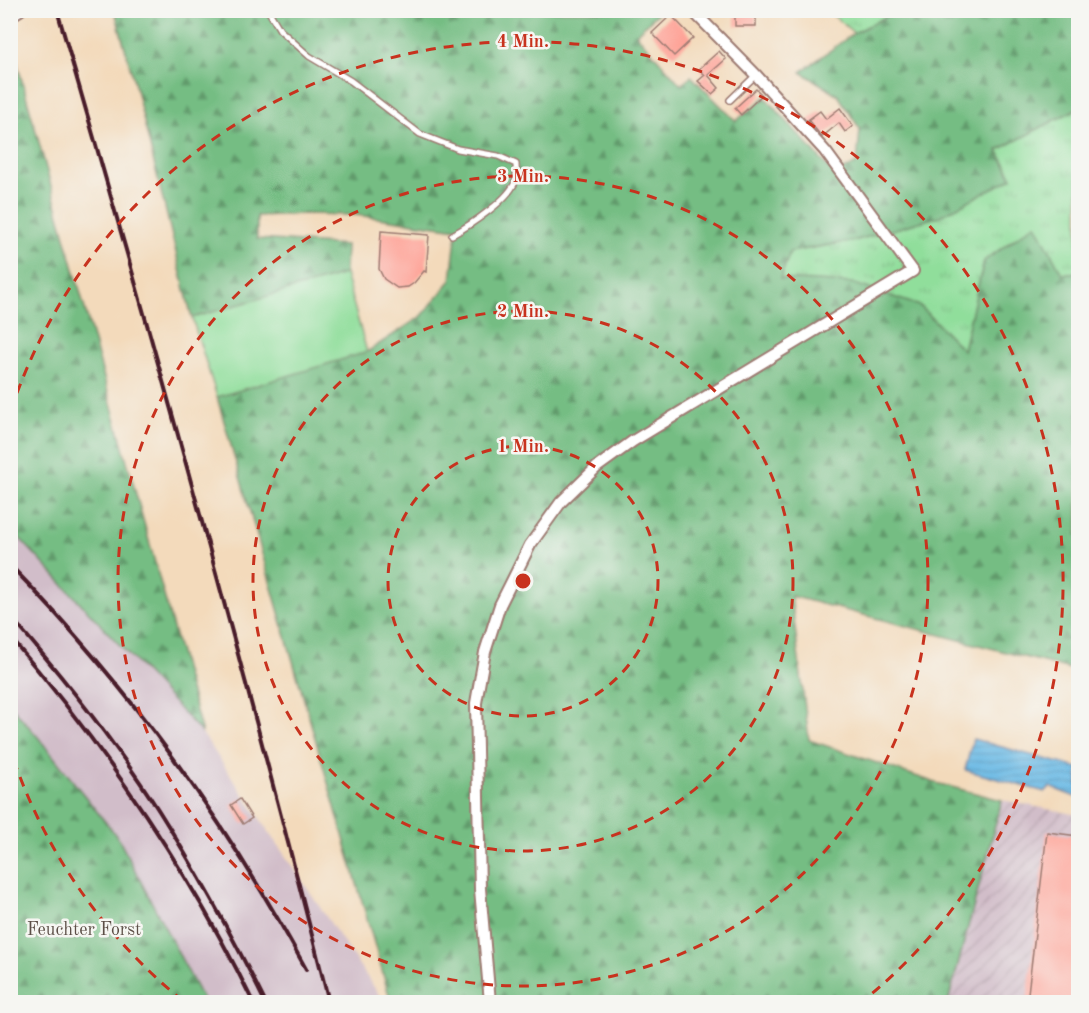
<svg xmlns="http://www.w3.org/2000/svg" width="1089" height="1013" font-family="'Old Standard TT',serif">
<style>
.industrial{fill:url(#industrial-furrows)}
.railway{fill:#d1bdc9}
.grass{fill:url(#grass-tufts);stroke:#6d7e63;stroke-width:1.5}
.forest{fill:url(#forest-firs);stroke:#5f6e57;stroke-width:1.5}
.pitch{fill:#90de9b;stroke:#6d7e63;stroke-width:1.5}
.water{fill:url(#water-rules);stroke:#5a6c88;stroke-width:1.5}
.building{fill:#fea397}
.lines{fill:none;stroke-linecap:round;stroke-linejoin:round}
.lane-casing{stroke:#9e7c73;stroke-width:8}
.street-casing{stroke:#9e7c73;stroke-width:14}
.lane{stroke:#fff;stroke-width:5}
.street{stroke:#fff;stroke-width:10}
.rail{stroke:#4a1f2b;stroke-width:4}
.ring{fill:none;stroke:#c8321e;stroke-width:3;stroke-dasharray:10 8}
.labels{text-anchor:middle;stroke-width:5;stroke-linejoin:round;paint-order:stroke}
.park-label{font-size:18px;fill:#5c4f47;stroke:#f6f6f2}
.centre{fill:#c8321e;stroke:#f6f6f2;stroke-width:3}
.ring-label{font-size:18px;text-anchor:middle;font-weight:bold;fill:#c8321e;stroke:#f6f6f2;stroke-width:5;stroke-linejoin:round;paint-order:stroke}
</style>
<defs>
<pattern id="industrial-furrows" width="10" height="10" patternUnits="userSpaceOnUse" patternTransform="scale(1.5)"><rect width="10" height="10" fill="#d1bdc9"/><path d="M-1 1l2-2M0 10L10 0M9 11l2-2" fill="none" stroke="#b5a2ad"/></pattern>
<pattern id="grass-tufts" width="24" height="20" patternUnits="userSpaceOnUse" patternTransform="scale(1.5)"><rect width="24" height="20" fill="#90de9b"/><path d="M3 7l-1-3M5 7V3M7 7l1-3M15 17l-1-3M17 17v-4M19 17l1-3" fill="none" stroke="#7ebe86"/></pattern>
<pattern id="forest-firs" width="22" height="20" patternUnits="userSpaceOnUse" patternTransform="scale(1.5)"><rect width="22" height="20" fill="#74bd83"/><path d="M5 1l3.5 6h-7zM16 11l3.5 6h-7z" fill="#61996b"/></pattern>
<pattern id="water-rules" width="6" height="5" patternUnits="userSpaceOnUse" patternTransform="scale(1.5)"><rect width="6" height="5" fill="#6abae5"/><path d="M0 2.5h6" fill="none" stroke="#5d9fc5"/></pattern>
</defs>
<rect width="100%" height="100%" fill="#f6f6f2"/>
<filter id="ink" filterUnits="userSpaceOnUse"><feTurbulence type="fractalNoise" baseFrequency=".0167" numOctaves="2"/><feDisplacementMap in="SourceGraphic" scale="12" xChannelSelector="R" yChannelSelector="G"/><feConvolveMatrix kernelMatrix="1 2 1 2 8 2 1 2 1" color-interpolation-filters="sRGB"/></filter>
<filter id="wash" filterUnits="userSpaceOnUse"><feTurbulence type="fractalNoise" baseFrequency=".008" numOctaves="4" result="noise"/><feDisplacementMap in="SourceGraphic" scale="24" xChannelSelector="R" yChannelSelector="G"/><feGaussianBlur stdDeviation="1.35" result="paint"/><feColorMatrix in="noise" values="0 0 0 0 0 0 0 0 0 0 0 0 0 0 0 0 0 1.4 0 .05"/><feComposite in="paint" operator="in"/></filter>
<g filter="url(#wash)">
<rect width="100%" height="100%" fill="#f3dabb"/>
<path class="industrial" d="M1002,800l76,15v187h-130z"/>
<path class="railway" d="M11,529l191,204 182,269h-180l-86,-164 -80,-101 -27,-31z"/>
<path class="grass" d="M828,11h69l-43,22z
M1078,108v164l-16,2 -27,-50 -51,37 -21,89 -43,-44 -140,-27 10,-27 67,-12 82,-24 73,-38 -14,-28z"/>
<path class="forest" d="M115,11h545l-24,23 45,51 10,-9 45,45 29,-24 70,78 22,-12 3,-34 -22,-34 -37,-23 53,-39 43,-22h181v97l-80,42 14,28 -72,38 -83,24 -67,12 -10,27 72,4 68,23 43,44 21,-89 52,-37 26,50 16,-2v399l-287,-75 18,144 127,43 66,17 -54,202h-557l-174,-605 150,-45 55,-36 29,-36 6,-51 -101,-14 -52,-1 -47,2v23l89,6 -1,29 -153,44 -57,-233z
M11,41l191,692 -191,-204z
M11,706l27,31 80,101 86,164h-193z"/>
<path class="pitch" d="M345,274l22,78 -150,45 -25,-79z"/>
<path class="water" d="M973,739l105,29v30l-28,-11 -5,5 -80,-22z"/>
<g id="blocks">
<path class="building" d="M735,10h21v16h-21z
M671,15l22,23 -19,18 -22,-23z
M719,51l7,8 -18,16 11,13 -7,6 -14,-13 7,-6 -6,-6z
M756,89l6,6 -21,20 -6,-7z
M840,108l13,18 -8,6 -6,-9 -17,14 -14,-17 12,-9 6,8z
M381,231l48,4 -3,37 -2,-1 -10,12 -6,4 -11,1 -13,-9 -5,-10z
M240,799l12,19 -9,6 -12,-19z
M1047,832l31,4v166h-51z"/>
</g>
</g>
<g filter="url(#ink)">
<use href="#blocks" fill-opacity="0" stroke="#9e7c73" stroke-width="1.5"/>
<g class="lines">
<defs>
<path id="lane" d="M268,10l12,20 29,26 42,25 69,53 38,15 40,7 18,8c0,5 1,11 0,15 -4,19 -47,47 -64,56
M730,100l26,-25"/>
<path id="street" d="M10,16l10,-6
M490,1002l-10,-113 -4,-186 9,-51 15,-47 30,-60 31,-43 36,-35 36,-26 280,-170 -88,-120 -69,-76 -64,-65"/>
</defs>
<use href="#lane" class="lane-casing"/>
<use href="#street" class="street-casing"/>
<use href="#lane" class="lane"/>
<use href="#street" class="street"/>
<path class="rail" d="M57,10c96,330 188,660 272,992
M10,565c121,124 213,252 296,404
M10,616c54,62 105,126 149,195 39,62 74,126 106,191
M10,637c96,112 179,233 243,365"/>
</g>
</g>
<g class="ring">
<circle cx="523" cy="581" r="135"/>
<circle cx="523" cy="581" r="270"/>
<circle cx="523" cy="581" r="405"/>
<path d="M183 1001A540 540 0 0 1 11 752M11 410A540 540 0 1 1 863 1001"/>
</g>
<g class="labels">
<g class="park-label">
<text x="84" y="935">Feuchter Forst</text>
</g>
</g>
<circle cx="523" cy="581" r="9" class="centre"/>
<g class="ring-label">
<text x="523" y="47">4 Min.</text>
<text x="523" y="182">3 Min.</text>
<text x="523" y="317">2 Min.</text>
<text x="523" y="452">1 Min.</text>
</g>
<rect width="1089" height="1013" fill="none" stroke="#f6f6f2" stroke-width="36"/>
</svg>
